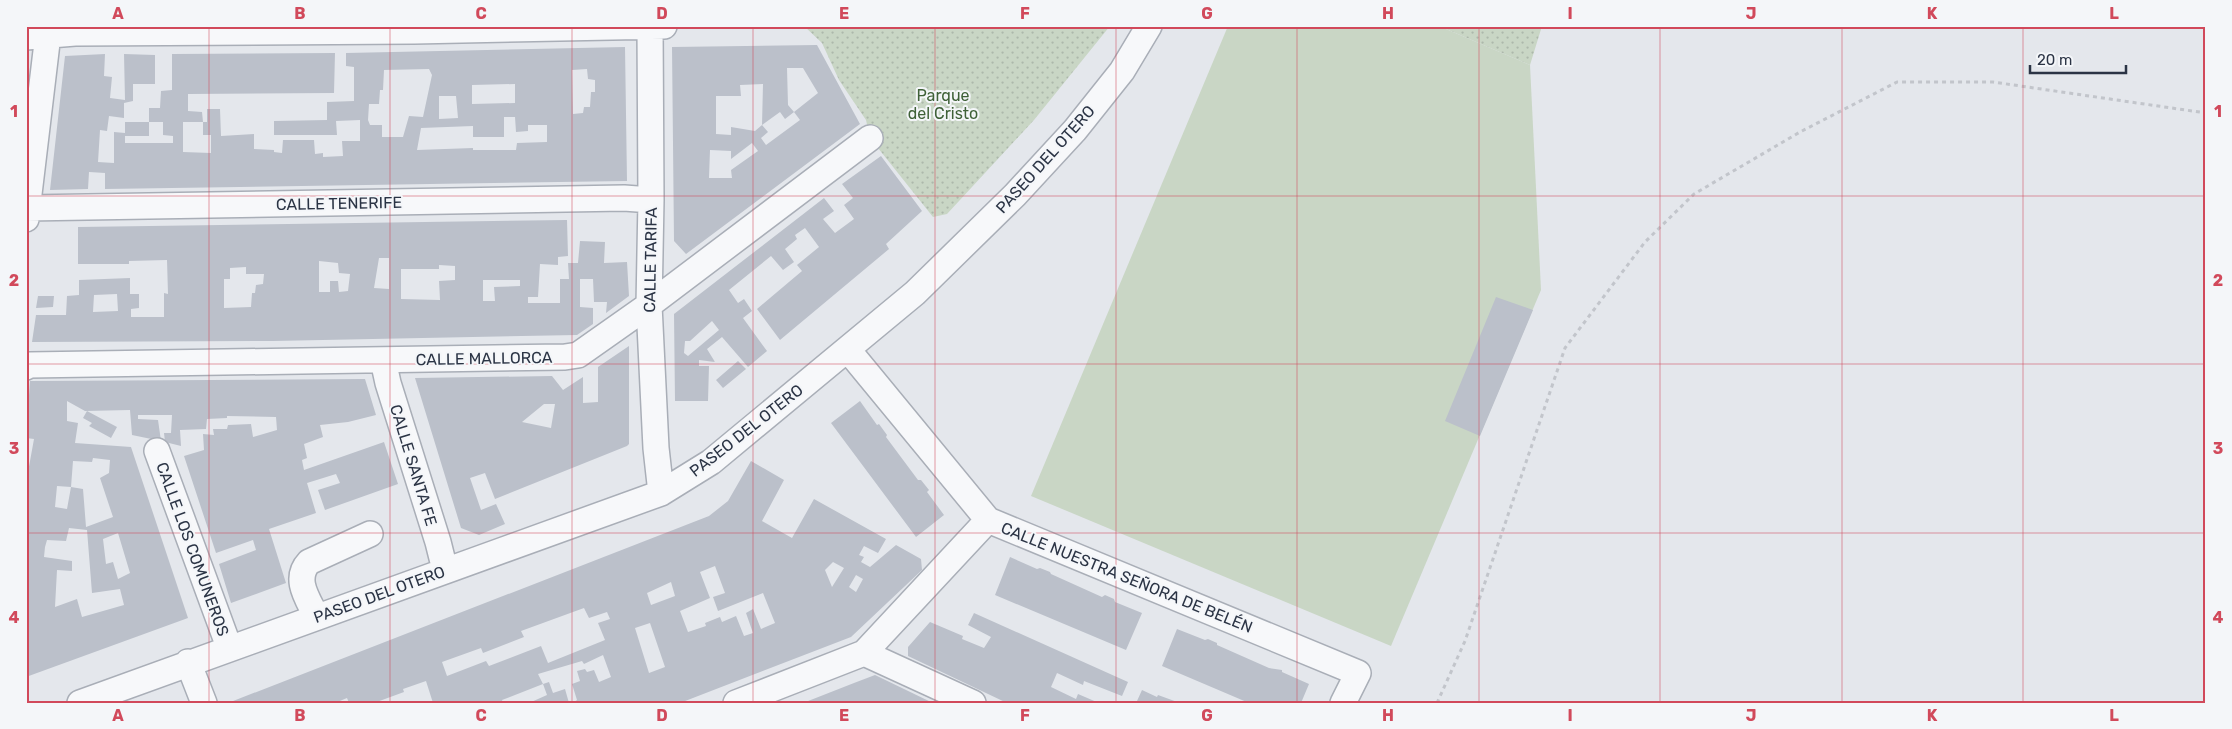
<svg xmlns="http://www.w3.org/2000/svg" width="2232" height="729" font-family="Rubik,sans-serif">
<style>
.grass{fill:url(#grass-dots)}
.pitch{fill:#c9d6c5}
.building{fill:#bbc0ca;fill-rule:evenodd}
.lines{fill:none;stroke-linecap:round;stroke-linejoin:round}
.minor-casing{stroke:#a9aeb7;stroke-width:28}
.path{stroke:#c2c5cb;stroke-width:3;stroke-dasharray:4 4;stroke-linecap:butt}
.minor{stroke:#f7f8fa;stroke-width:25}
.grid{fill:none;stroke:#d1495b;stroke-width:1;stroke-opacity:0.55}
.labels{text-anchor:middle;stroke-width:4;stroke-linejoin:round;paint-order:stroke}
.park-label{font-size:16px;fill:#3f6138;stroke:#f4f6f9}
.street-label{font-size:16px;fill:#2b3445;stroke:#f4f6f9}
.neatline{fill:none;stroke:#d1495b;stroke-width:2}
.grid-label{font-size:16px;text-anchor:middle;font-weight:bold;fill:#d1495b}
</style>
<defs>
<pattern id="grass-dots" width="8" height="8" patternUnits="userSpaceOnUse" patternTransform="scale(1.25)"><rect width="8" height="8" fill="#c9d6c5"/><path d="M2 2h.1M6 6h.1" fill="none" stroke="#adb8ab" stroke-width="1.8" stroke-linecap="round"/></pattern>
</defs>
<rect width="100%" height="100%" fill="#e4e7ec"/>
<path class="grass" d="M804,26h306l-76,94 -87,94 -14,3 -63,-79 -4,-18 -27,-40 -17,-37z
M1439,26h103l-12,39z"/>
<path class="pitch" d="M1228,26h211l91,39 11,225 -150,356 -360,-150z"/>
<path class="building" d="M817,45l43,79 -174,130 -12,-13 -2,-194zM787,68h16l15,25 -24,19 -6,-7zM763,84l-1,41 18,-13 5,7 9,-7 6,8 -34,25 -5,-7 7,-6 -6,-7 -7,6 -24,-4v8l-15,-1v-38h25l-1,-11zM752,143l6,8 -27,19 1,8h-23l1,-28 21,1v8z
M625,47l2,134 -522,8v-16l-16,-1 -1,17 -38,1 15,-134 40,-2 -1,22 8,1 -2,21 15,2 -1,-46 31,1v29h-22v17l-9,2v15l-15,-2 -2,15 -7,-1 -2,32 16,1v-31l11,1v-11h24v14h-24v7h48v-7l-10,-1v-13h-14v-14h11l1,-17 11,-1v-36l163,-1 -1,40 -146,1v17l14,1 1,10h-20v30l28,1v-18h-8v-13h4v-13h13l1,27 33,-2v15l20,1v2l8,1 1,-13h31l1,14 8,-1v4l20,-1 -1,-15h18v-21l-24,1 1,14h-63v-14l53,-1v-18l27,-1v-34l-8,-1v-13zM429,69l3,6 -9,42 -14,-1 -6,21h-21v-12h-12l-2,-5 1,-16h10l1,-14h3l1,-20zM587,69l1,10 7,1v12h-4l-1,15h-6l-1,6 -10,1 -1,-44zM515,84v19l-43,1v-19zM439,96h17l2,22 -19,1zM504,117h11l1,15 12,-1v-6h19v17l-30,1 -1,7h-43v-2l-56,2 4,-22 52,-2v11h31z
M881,156l41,55 -36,33 3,5 -109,91 -23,-31 45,-38 -5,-6 22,-18 -14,-19 -10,7 2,4 -12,10 9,13 -11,8 -12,-14 -42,34 9,13 6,-4 8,12 -9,7 24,33 -19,16 -26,-30 -15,12 8,13 -16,-2v6h10l-1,35h-33l-1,-87 150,-116 10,13 -11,8 12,14 19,-14 -10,-14 9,-7 -11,-14zM712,321l7,9 -31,26 -4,-3 1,-12h5z
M567,220l1,36 -10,1v8l-18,-1 -2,33h-10v6h32v-24h9l-1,-16h10l2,-22 25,1 -1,21 23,-1 2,34 -23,17 1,-11h-13l-1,-23h-13v28l13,1v16l-16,11 -304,6 -241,1 4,-27h30l1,-19 12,-1v-15l51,-2v16h9v14l-8,1v8h33v-24l4,1 -1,-34 -38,1v3h-51v-37zM379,258h10v31l-15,-1zM319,261l19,2 1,10 11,1 -2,17 -9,1 -1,-11h-8v11h-11zM439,265l16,1v14l-16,1 1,19 -39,-1v-30h38zM246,267v7h18l-1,10 -7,1 -1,8h-3l-1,14 -27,1v-29h6v-11zM483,280h37v6l-26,1 1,14h-12zM117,294l1,17 -25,1 1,-17z
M38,296h16l-1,11 -17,1z
M1496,297l37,13 -53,126 -35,-15z
M629,346v98l-2,2 -132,53 -10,-26 -15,5 11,32 15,-6 9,20 -26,11 -18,-7 -46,-150 137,-2 11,14 20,-13v26l15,-1v-35zM544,404h11l-4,24 -29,-6z
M738,361l8,8 -23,19 -7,-8z
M365,379l11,36 -28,7 -28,3 3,12 -19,7 3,14 -5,2 2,10 80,-28 14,42 -73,26 -7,-20 22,-7 -4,-9 -29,9 9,30 -47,16 17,54 -55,20 -12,-39 37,-14 -3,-10 -37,13 -32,-97 20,-6 -1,-16 11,1 -1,-6h14l1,-4 23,-1 2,13 24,-7 -1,-13 -49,-1v2l-20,1 -1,10 -26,1 1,16 -16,-4 -1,-9h7l1,-18h-34v4l20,1 3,21 -29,-6 -2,-25 -45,1 -18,-10v20l11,2 -3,20 56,4 57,171 -162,59v-194l8,-44 -8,-1 4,-57zM93,458l17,2 -1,13 -9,5 13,39 -27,10 -3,-38 -12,-2 -4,22 -12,-2 2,-21 14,1 2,-26 19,1zM69,528l18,2 5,63 28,-4 4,16 -42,12 -5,-18 -22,8 2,-37 15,1v-10l-28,-4 1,-10 2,-7 19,1zM118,533l12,40 -12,6 -5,-17 -7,2 -3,-25z
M860,401l17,24 2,-1 8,11 -1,2 32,43h3l8,10 -2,2 17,23 -28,22 -85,-114z
M87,411l30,16 -6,11 -22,-12 3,-3 -9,-5z
M751,461l33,19 -22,41 30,17 22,-39 72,40 -8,14 -14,-7 -5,9 5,2 -3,5 9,5 26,-22 25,14 1,11 -71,67 -171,66h-107l4,-3 -5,-16 8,-3 -3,-10 8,-2 2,3 7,-2 5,12 12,-5 -8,-22 -19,9 -2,-3 -44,13 5,10 6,-2 4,11 12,-4 4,14h-40l18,-8 -4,-11 -41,16 1,3h-70l-7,-22 -23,8 1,3 -30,11h-25l-2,-5 -12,5h-107l481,-187 19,-15zM833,562l11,6 -12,19 -7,-17zM715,566l10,27 -12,4 5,14 45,-18 12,30 -14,6 -8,-20 -7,4 7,20 -9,3 -8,-20 -14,6 -2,-5 -15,6 1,3 -18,6 -8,-21 30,-13 -10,-26zM856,575l7,4 -7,13 -7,-5zM671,582l4,14 -24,9 -4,-12zM584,608l5,10 18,-6 3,7 -12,4 7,17 -57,23 -7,-17 -52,20 -3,-5 -39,15 -5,-14 39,-14 2,5 41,-16 -3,-6zM650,623l15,44 -16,6 -14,-45z
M1010,557l27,12 3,-1 10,4 1,2 51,23 3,-2 9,4 1,3 27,11 -16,37 -131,-55z
M974,613l154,69 -6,14 -38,-15 -1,4 -26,-12 -6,14 25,12 2,-5 21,9h-92l-99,-47v-9l22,-25 33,14 -1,3 22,9 7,-11 -23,-12z
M1177,629l28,11 3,-1 9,4v2l52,23 13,2v2l27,12 -8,19h-52l-87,-37z
M875,675l58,28h-130l51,-20z
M1142,690l15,7 1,-2 22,8h-39l-4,-2z"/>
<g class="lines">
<defs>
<path id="minor" d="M650,26l1,174 -2,105 7,143 5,45
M26,37l49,-4 339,-2 250,-5
M26,208l598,-10 27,2
M26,219l23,-193
M848,350l140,170 370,153 -15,30
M383,360l5,23 50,159 7,28
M26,367l3,-2 536,-8 13,-2 71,-50 221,-167
M157,451l72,196
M316,616c-8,-17 -23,-37 -7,-54l61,-28
M864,653l109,50
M188,662l16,41
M80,703l581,-210 50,-31 204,-169 100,-98 60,-65 47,-59 27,-45
M736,703l128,-50 124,-133"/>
</defs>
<use href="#minor" class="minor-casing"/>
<path class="path" d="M1437,703l28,-62 100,-293 80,-106 49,-48 106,-62 97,-50h96l213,31"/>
<use href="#minor" class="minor"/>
</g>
<path class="grid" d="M209,26v677M390,26v677M572,26v677M753,26v677M935,26v677M1116,26v677M1297,26v677M1479,26v677M1660,26v677M1842,26v677M2023,26v677M26,196h2180M26,364h2180M26,533h2180"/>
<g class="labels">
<g class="park-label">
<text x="943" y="101">Parque<tspan x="943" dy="18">del Cristo</tspan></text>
</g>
<g class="street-label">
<text transform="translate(1045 159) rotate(-48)" y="6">PASEO DEL OTERO</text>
<text transform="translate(339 203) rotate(-1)" y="6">CALLE TENERIFE</text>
<text transform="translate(650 260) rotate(-89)" y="6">CALLE TARIFA</text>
<text transform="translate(484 358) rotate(-1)" y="6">CALLE MALLORCA</text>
<text transform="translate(746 430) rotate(-38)" y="6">PASEO DEL OTERO</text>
<text transform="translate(414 465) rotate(73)" y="6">CALLE SANTA FE</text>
<text transform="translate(193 549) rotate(70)" y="6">CALLE LOS COMUNEROS</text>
<text transform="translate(1127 577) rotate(22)" y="6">CALLE NUESTRA SEÑORA DE BELÉN</text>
<text transform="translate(379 594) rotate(-20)" y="6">PASEO DEL OTERO</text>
</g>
</g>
<rect width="2232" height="729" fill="none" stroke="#f4f6f9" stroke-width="55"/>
<path d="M2030 65v8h96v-8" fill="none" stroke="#2b3445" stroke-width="2.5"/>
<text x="2037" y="65" font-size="15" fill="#2b3445" stroke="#f4f6f9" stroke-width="4" paint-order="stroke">20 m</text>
<rect x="28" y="28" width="2176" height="674" class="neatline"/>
<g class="grid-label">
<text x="118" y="19">A</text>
<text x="300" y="19">B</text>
<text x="481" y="19">C</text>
<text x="662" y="19">D</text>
<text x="844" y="19">E</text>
<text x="1025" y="19">F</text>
<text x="1207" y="19">G</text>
<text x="1388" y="19">H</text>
<text x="1570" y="19">I</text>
<text x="1751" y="19">J</text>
<text x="1932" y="19">K</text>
<text x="2114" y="19">L</text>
<text x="14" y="117">1</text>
<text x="2218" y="117">1</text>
<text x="14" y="286">2</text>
<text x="2218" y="286">2</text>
<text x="14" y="454">3</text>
<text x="2218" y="454">3</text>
<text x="14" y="623">4</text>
<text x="2218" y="623">4</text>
<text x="118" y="721">A</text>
<text x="300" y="721">B</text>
<text x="481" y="721">C</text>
<text x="662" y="721">D</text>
<text x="844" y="721">E</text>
<text x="1025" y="721">F</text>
<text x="1207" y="721">G</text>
<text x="1388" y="721">H</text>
<text x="1570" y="721">I</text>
<text x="1751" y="721">J</text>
<text x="1932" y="721">K</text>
<text x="2114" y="721">L</text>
</g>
</svg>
